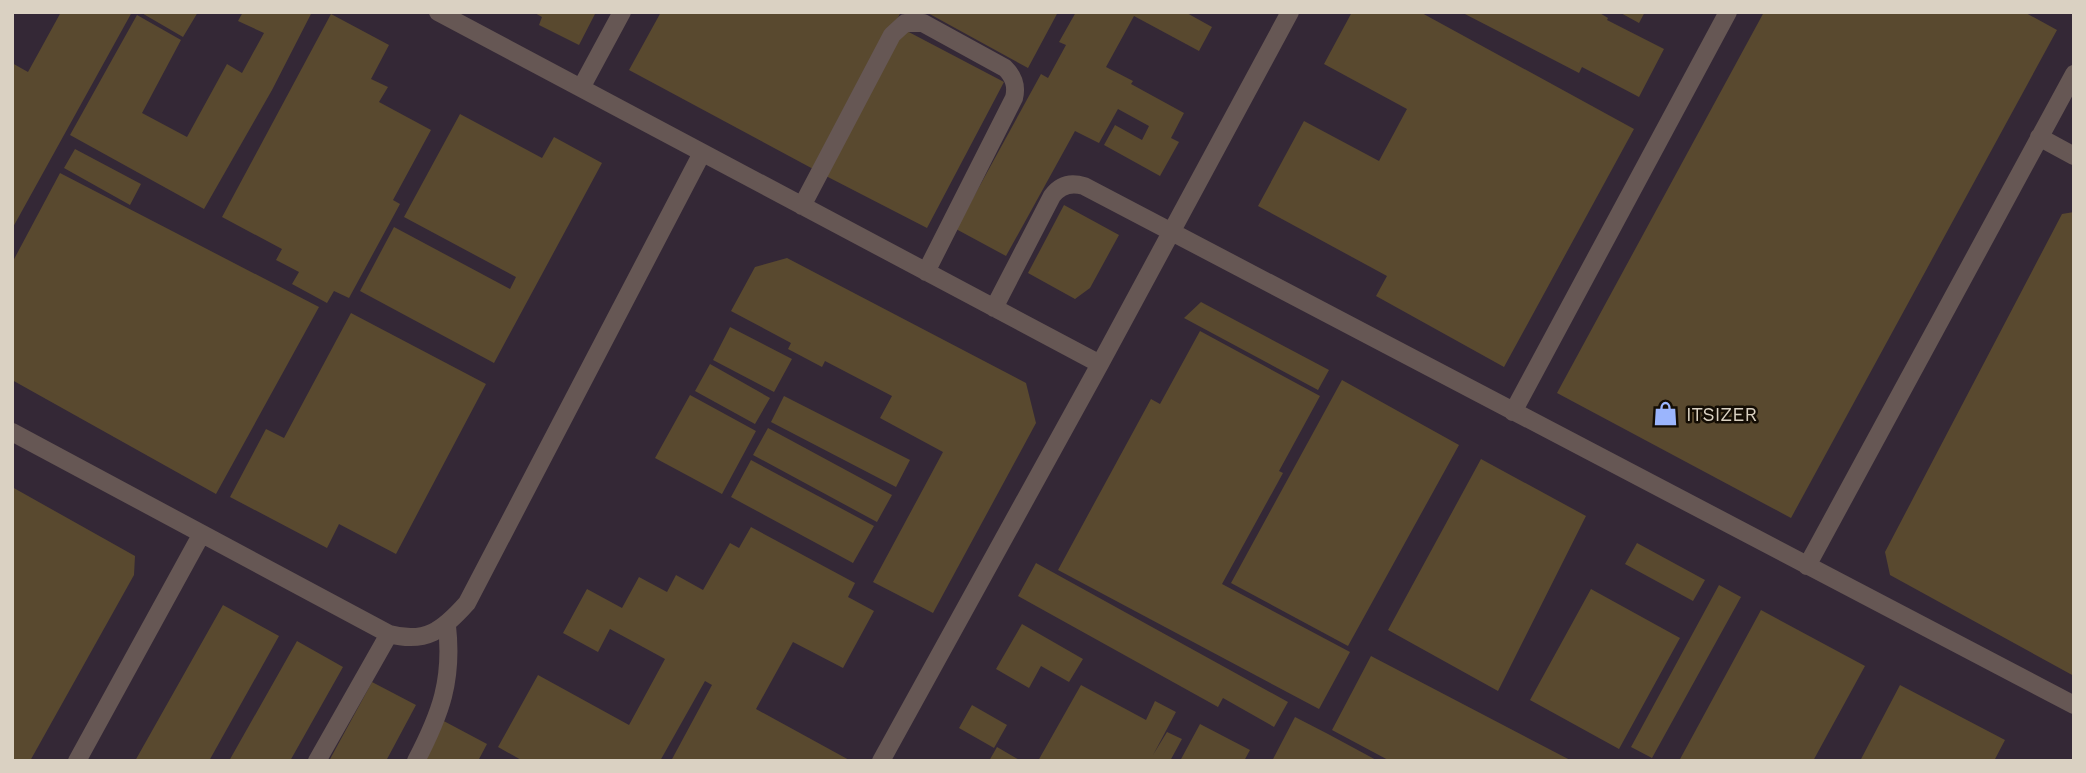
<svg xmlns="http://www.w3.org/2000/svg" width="2086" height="773" font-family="'Work Sans',sans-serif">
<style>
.industrial{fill:#342836}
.building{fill:#59492f}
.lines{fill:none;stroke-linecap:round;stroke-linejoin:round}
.minor{stroke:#665754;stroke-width:18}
.labels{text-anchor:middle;stroke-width:5;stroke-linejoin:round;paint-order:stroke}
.poi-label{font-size:19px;fill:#dad1c2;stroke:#140d04;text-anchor:start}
</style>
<rect width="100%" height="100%" fill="#312208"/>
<path class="industrial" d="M12,12h2062v749h-2062z"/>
<path class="building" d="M61,12h71l-120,217v-166l16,9z
M140,12h58l-15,25z
M243,12h69l-40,78 -68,119 -134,-74 67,-120 44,25 -39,73 45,24 40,-73 15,9 22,-40 -26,-12z
M533,12h63l-17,33 -40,-20 3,-8z
M661,12h240l-86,158 -186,-100z
M926,12h132l-30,56z
M1076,12h109l27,15 -13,24 -65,-35 -28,51 27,14 -2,3 53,29 -13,25 8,4 -19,34 -56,-31 11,-20 27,15 7,-14 -31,-17 -19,34 -24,-12 -69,125 -50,-27 85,-155 7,4 18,-33 -7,-3z
M1352,12h68l214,117 -130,238 -128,-71 11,-20 -129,-70 46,-85 75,40 28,-52 -83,-45z
M1461,12h137l10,6 -1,2 57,29 -25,48 -57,-30 -3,6z
M1619,12h26l-6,11z
M1764,12h260l33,18 -266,488 -234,-125z
M331,14l58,31 -18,34 17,8 -9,15 52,28 -38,70 7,4 -51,94 -15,-7 -7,12 -35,-19 7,-12 -23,-12 6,-11 -60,-32z
M903,29l101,53 -77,146 -101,-52z
M460,114l82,44 12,-21 48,26 -108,200 -134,-72 34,-64 116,62 6,-12 -112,-60z
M75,149l66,35 -11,21 -66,-37z
M60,173l259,134 -103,187 -204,-114v-117z
M1064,205l55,30 -29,53 -15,11 -47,-26z
M2074,212v464l-184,-101 -5,-23 177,-338z
M787,258l239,125 10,40 -103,190 -60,-31 70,-130 -63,-34 12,-22 -67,-35 -3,6 -34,-18 3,-6 -60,-32 24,-44z
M1201,302l128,68 -11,20 -134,-72z
M351,313l135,71 -90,170 -57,-30 -12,24 -97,-51 36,-68 18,9z
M730,327l62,32 -18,33 -61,-32z
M1200,331l120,65 -41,75 4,2 -61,111 128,68 -31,57 -261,-139 93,-171 9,5z
M710,364l60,34 -15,26 -60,-33z
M1342,380l117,65 -111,201 -117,-63z
M690,395l66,36 -34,63 -67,-36z
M784,396l126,64 -14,27 -125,-65z
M768,428l124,67 -15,27 -124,-67z
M1481,459l105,57 -88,175 -110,-61z
M751,460l123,66 -21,37 -122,-66z
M12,487l123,69 -1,19 -104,186 -18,-2z
M751,527l104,56 -7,14 26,14 -31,57 -50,-26 -37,67 95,52h-180l41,-76 -7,-4 -45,80h-137l-25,-14 40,-72 91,50 36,-66 -55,-30 -12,23 -35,-19 24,-44 35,19 17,-31 28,15 9,-17 27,15 27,-47 9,5z
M1637,543l68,37 -12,21 -68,-37z
M1036,563l252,139 -14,25 -51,-29 -5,9 -200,-111z
M1719,585l22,12 -89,161 -21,-11z
M1591,589l89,49 -61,111 -89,-49z
M223,605l56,31 -70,125h-74z
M1761,610l104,56 -52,95h-134z
M1022,624l61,35 -14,23 -28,-16 -12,22 -33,-19z
M297,641l46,26 -53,94h-61z
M1371,656l201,105h-182l-58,-31z
M372,682l44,23 -30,56h-57z
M1081,685l65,35 9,-19 21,11 -23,43 14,-23 15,7 -12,22h-132z
M1900,685l105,55 -11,21h-134z
M972,705l35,20 -13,23 -35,-20z
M1295,717l33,17 50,27h-106z
M440,719l47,25 -9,17h-61z
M1200,724l50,26 -6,11h-64z
M997,747l24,14h-32z"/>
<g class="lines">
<path class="minor" d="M438,12l662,352
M581,88l41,-76
M2039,137l35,19
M802,206l90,-171 13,-12h18l82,45c9,9 12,18 9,30l-88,174
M994,308l58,-112c8,-11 19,-14 32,-10l990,519
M1513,412l215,-400
M12,432l377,202c37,10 54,-4 78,-31l235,-450
M1807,566l267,-492
M77,761l124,-226
M317,761l72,-127
M416,761c25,-48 37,-81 31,-135
M881,761l219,-397 190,-352"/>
</g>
<defs>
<symbol id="shop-bare" viewBox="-9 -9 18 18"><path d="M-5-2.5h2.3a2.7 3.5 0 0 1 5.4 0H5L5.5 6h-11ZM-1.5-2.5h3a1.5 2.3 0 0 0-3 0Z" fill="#9bb5fd" stroke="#140d04" stroke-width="2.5" paint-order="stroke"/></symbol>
</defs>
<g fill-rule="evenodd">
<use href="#shop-bare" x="1648" y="396" width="35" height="35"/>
</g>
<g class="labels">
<g class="poi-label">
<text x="1686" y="421">ITSIZER</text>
</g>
</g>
<rect width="2086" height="773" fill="none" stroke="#dad1c2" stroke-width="28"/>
</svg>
